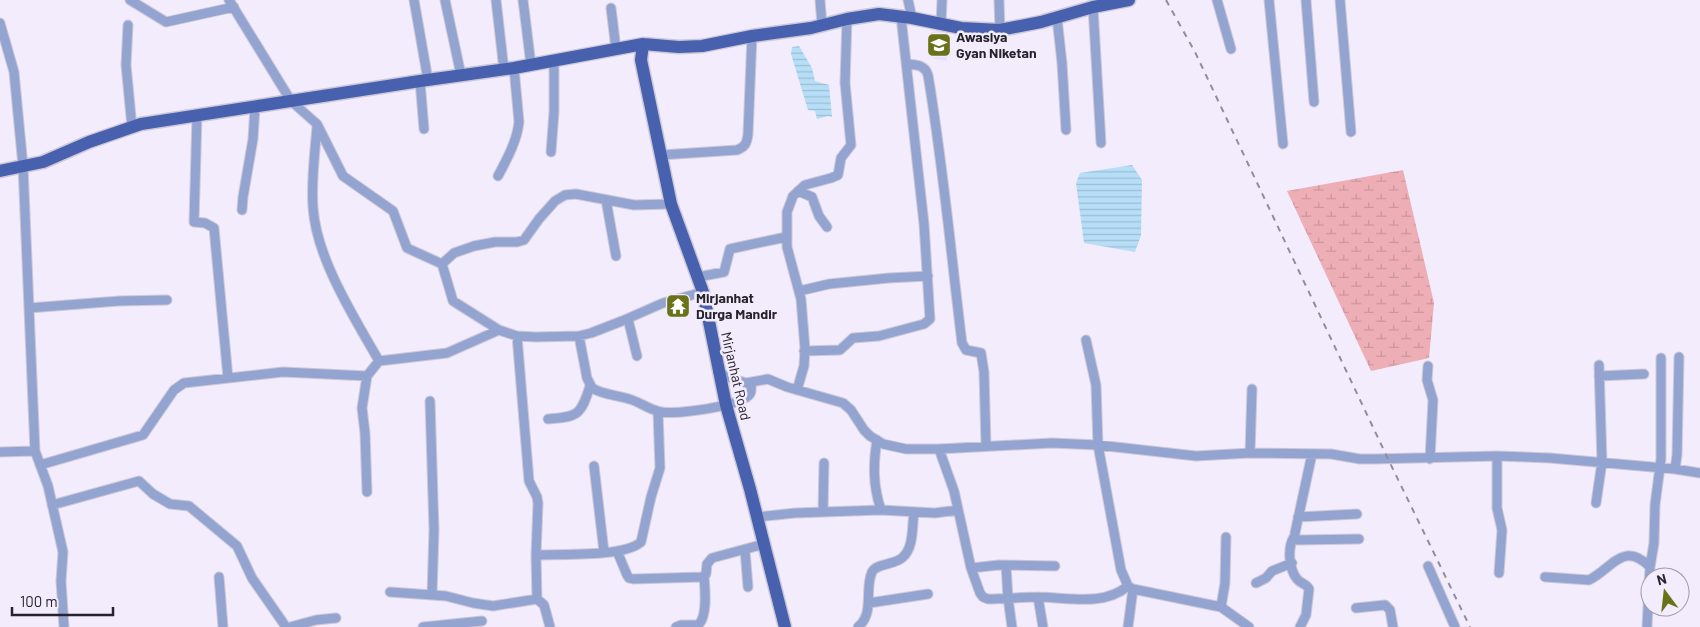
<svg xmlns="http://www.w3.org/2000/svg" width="1700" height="627" font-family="Barlow,sans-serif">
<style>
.built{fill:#eae0fb}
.wetland{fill:url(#wetland-marsh)}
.water{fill:url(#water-rules)}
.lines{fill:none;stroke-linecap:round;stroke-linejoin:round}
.street-casing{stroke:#cdc8d7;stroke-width:11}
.primary-casing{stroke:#cdc8d7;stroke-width:15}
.street{stroke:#93a4d0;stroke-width:9}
.primary{stroke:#4861af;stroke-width:12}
.rail{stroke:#928d9a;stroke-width:2;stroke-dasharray:6 6;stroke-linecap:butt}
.labels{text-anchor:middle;stroke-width:5;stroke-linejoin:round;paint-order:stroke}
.poi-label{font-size:14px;font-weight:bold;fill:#27232d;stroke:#f2ecfc;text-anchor:start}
.street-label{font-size:14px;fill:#27232d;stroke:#f2ecfc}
</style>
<defs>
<pattern id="wetland-marsh" width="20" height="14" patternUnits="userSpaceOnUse" patternTransform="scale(1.25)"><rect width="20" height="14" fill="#eeaeb5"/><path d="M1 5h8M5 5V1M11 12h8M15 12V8" fill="none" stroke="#cc959c"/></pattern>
<pattern id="water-rules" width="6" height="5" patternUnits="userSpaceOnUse" patternTransform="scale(1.25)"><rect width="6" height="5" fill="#b6def6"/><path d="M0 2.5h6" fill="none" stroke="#9cbed3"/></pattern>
</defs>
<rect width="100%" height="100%" fill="#f2ecfc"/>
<path class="built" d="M944,30l3,31 -14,-2 -1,-28z"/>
<path class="wetland" d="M1403,170l31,133 -5,55 -58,13 -84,-180z"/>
<path class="water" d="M799,46l13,22 3,13 14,4 3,32 -4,-1 -11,3 -2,-8 -7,-1 -17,-56 1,-7z
M1132,165l10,15 -1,55 -6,17 -51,-9 -8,-60 4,-10z"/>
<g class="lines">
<defs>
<path id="street" d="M130,0l36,22 68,-15
M229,0l62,101 26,23 26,52 50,35 14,37 35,16 11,37 46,29 18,6 19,1 43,-1 12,-3 31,-12 41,-18 40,-11
M414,0l14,80
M445,0l16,75
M496,0l8,70
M523,0l8,65
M820,0l2,25
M908,0l4,18
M999,0l1,30
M1217,0l14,49
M1269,0l14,144
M1306,0l8,102
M1340,0l11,132
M1093,7l8,136
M611,8l5,41
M1057,18l5,45 4,67
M0,23l14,49 9,94 12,285 13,35 15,66 -2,29 3,46
M128,25l-2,40 6,62
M941,25l1,-25
M908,64c9,1 17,1 20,11 15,89 23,179 34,268l4,7 15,3 3,19 2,74
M420,81l4,48
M197,116l-3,106 11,1 9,5 14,150
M317,126c-2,27 -6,54 -4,81 3,51 41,110 66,154
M551,152l3,-40v-51
M661,155l76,-5c8,-3 10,-7 11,-16l4,-98
M498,176c9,-17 19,-35 21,-54l-5,-54
M798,191l14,6 7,19 8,11
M606,200l10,56
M242,210l1,-13 10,-58 2,-32
M442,264l12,-11 20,-7 21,-4h22l7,-2 15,-21 16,-18 10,-6 11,-1 58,11 37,-1
M698,277l26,-5 6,-23 56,-12
M799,291l30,-7 60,-6 39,-2
M29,308l90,-7 48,-1
M628,319l9,37
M517,336l12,145 8,16 1,6 -2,52 1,44
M579,336l8,42 5,10c11,7 26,7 37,11 11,3 21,11 32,13 14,3 82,-6 89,-18 2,-3 1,-8 1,-11
M1086,340l10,45 2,60 23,125 7,16 5,3 88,18 28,20
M804,351l36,-1 13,-12 26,-2 45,-12 6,-5 -6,-95 -23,-207
M1428,366l-1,14 6,20 -3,59
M718,372l15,7 13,4 22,-4 19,8 56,16 8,7 13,20 6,6 13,8 23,5h33l113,-6 46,2 98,11 54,-3 81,1 29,5h14l123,-3 53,2 125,11 25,4
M1599,376l45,-2
M797,390l7,-24 1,-17 -4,-50 -14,-52v-35l6,-16 12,-11 26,-7 7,-3 3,-17 10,-13 -6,-62 2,-64
M430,401l4,129 -2,65
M548,419c30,-2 33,-4 42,-33
M877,440c-4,25 -4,46 4,70
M939,449l15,42 17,77 9,25 3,4 5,2c17,0 33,-2 50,-2 29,0 65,10 90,-11
M0,452l35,-1
M1250,453l2,-64
M1312,454l-17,79v6l3,1 61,-1
M1497,456v52l5,22 -3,43
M40,465l103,-30 31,-45 10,-7 99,-11 84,4
M594,466l10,86
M1675,469l2,-14 2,-98
M367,492l-2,-59 -3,-25 5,-32 12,-15 68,-8 52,-23
M1596,503l6,-41 -3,-97
M52,505l87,-24 14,13 17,10 19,2 48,40 15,32 34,49
M823,512l1,-49
M757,517l38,-4 86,-3 54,3 23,-3
M1298,517l59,-3
M1294,537c-7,11 -5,32 3,42 4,5 9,4 12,10l-3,26 -6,12
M745,550l3,37
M617,551l10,24 2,3 4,1 69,-2 4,-3 1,-10 5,-6 52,-14
M536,555c24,-1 89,2 105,-13l10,-45 9,-29 -2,-56
M1006,566l2,32 4,29
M1428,566l27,61
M971,568l28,-3 56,1
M219,577l4,50
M1545,577l44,3c23,-11 34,-40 61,-13
M1256,583l10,-5 6,-7 20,-8
M390,592l56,4 27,7 20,3 44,-7 7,6 6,22
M1038,597l5,30
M869,603l59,-9
M1221,607l4,-24 1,-46
M1356,608l29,-3 5,5 3,17
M290,627l26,-7 20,-2
M423,627l59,-6
M676,627l5,-2h17c10,-8 7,-37 6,-49
M858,627c17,-14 6,-37 14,-55 4,-9 24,-7 31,-15 11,-10 9,-31 11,-45
M1128,627l5,-38
M1647,627l3,-60 4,-24 1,-38 6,-46v-101"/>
<path id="primary" d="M643,44l-2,16 30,144 32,88 23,113 24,84 35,138
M0,171l43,-9 46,-20 52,-18 279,-43 94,-13 129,-24 36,3 23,-1 50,-10 59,-8 36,-9 32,-5 33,4 49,10 39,2 41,-8 52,-15 36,-7"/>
</defs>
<use href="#street" class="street-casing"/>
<use href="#primary" class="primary-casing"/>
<use href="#street" class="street"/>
<use href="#primary" class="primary"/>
<path class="rail" d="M1166,0l29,52 194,409 81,166"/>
</g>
<defs>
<symbol id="school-square" viewBox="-11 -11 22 22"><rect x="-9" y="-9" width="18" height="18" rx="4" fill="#697119" stroke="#f2ecfc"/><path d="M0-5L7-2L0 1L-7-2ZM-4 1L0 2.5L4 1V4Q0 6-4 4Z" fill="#fff"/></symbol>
<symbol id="temple-square" viewBox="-11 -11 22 22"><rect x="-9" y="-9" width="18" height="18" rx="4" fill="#697119" stroke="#f2ecfc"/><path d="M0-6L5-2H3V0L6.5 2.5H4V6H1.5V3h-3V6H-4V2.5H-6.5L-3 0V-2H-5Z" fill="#fff"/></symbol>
</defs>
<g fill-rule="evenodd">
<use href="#school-square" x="925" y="31" width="28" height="28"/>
<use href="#temple-square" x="664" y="292" width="28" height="28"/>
</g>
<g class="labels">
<g class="poi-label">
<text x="956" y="42">Awasiya<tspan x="956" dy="16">Gyan Niketan</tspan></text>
<text x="696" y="303">Mirjanhat<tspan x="696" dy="16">Durga Mandir</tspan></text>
</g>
<g class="street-label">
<text transform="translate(736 376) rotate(77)" y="5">Mirjanhat Road</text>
</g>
</g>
<g transform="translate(1665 592) rotate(345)"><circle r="24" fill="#f2ecfc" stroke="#a19ca9"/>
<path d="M0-4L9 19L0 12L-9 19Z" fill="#697119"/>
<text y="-8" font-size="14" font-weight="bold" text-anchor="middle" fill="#27232d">N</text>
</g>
<path d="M12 607v8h101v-8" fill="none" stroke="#27232d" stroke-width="2.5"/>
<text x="20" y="607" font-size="15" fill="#27232d" stroke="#f2ecfc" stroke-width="4" paint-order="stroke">100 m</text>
</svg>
